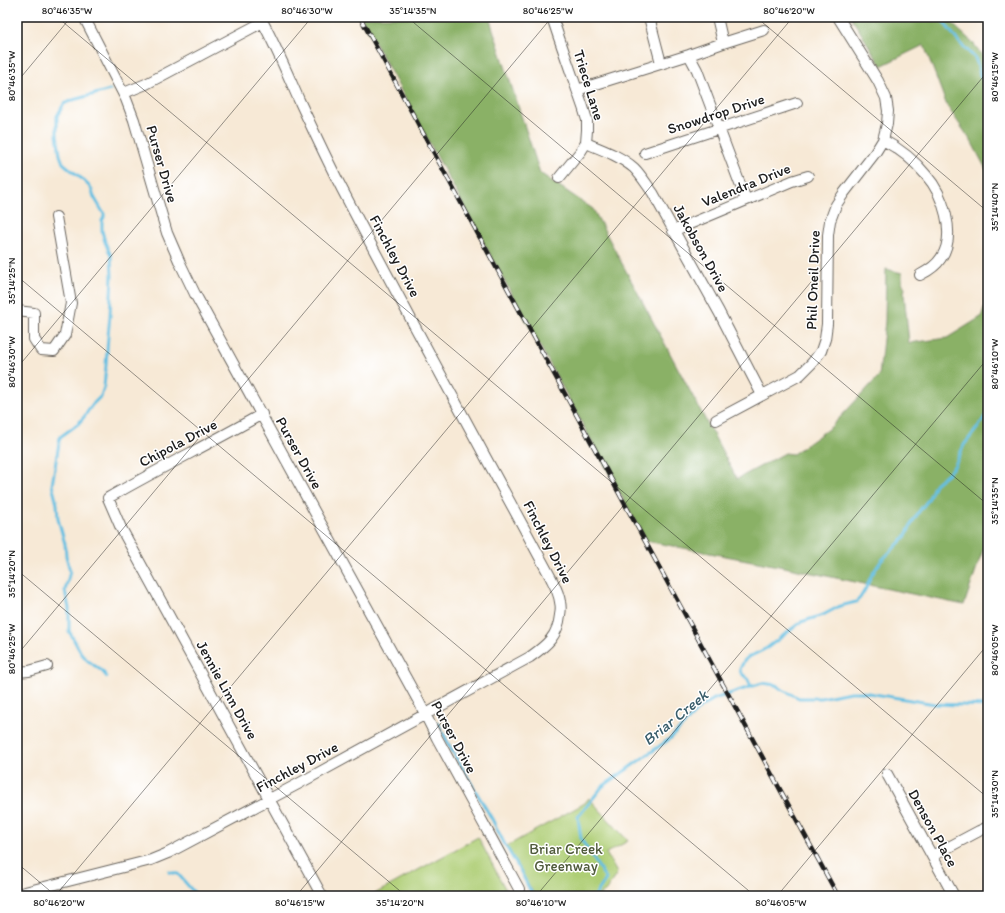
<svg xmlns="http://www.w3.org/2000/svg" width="1005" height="913" font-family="Itim,sans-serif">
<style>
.green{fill:#aece75;stroke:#657548}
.forest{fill:#8ab166;stroke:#536641}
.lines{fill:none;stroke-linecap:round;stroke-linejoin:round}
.stream{stroke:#64bfe2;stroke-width:3}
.minor-casing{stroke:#69645d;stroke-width:12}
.minor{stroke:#fff;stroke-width:10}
.rail-casing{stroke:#1c1c1c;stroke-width:4.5}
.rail{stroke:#fff;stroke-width:3;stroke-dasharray:9;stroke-linecap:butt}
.ticks{fill:none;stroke:#1c1c1c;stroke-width:1;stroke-opacity:0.45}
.labels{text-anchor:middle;stroke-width:3;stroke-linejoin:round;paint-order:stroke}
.street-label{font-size:15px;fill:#1c1c1c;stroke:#fff}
.park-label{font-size:15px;fill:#4f5a3b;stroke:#fff}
.water-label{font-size:16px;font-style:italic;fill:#395d6b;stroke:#fff}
.neatline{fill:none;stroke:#1c1c1c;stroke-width:1.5}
.ticks-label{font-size:10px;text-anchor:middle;fill:#1c1c1c}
</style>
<rect width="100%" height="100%" fill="#fff"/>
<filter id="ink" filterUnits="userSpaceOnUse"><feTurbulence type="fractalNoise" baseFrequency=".025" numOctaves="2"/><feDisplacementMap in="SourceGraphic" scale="8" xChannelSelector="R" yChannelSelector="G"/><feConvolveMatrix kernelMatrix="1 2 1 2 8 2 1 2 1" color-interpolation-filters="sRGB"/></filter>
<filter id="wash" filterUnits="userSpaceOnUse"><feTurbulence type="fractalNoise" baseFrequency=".012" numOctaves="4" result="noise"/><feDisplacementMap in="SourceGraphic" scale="16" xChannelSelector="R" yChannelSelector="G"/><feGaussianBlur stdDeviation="0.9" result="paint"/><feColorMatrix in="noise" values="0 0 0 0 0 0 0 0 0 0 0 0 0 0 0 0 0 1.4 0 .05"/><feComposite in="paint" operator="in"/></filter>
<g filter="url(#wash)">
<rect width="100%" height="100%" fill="#f7e9d6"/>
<path class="green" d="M589,798l39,43 -22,12 11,20 -11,18 -7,5h-64l-28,-50 78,-43z
M478,837l31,59h-138z"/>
<path class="forest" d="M361,17h128l51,156 53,36 144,270 48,-26 8,1 38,-27 48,-51 6,-55 1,-52 16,4v9l3,6 -1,5 5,50 38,-5 34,-21 7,-20v238l-24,70 -180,-38 -138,-26z
M851,17h94l28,26 15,20v110l-17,-32 -24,-35 -23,-61 -43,21z"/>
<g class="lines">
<path class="stream" d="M940,17l18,24 17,17 2,5 3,12 8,10
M107,677l-5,-6 -15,-11 -6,-7 -12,-22v-23l-4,-17 5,-20 -4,-15 -1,-12 -7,-25 -1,-15 -5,-19 8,-48 18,-13 6,-7 8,-12 9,-9 3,-9 2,-22 2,-29 2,-21 2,-39 -1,-20 -6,-14 -3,-11v-10l2,-4v-3l-10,-17 -3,-9 -9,-9 -19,-16 -3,-8 -3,-21v-18l7,-12 9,-4 37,-10
M751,687l-3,-8 -7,-6 -1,-4 4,-8 3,-3 20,-10 34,-26 22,-7 17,-9 16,-4 4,-4 6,-10 5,-12 10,-15 24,-24 8,-16 7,-11 8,-10 7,-16 13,-11 7,-8 9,-20 15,-19 9,-14
M438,723l12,24 42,72 12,24 17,29 12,24
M169,872l9,2 19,22
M595,896l11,-17 -25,-40 -3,-22 24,-30 69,-49 30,-31 13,-8 48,-16 14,2 7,5 16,8h22l29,-6h12l73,12 53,2"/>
</g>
</g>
<g filter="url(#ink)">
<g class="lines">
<defs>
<path id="minor" d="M84,17l42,82 8,21 33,113 13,30 15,31 224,408 18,36 82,151
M552,17l6,18 25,72 4,13v10l-1,13 -5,8 -22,27
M649,17l12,46
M717,17l6,26
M689,55l8,15 49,130
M577,90l112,-35 34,-12 41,-13
M124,93l22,-9 117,-62
M883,140c17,9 31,20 43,35 17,19 31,60 15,83 -5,8 -13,13 -21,17
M586,143c17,7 34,13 48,25 7,7 13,17 19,25l66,119 43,83
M645,153l152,-50
M673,231l119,-50 16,-5
M17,311l17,2v26l7,11 13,1 11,-16 6,-32 -15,-86
M262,414c-51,29 -104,55 -154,84l13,30 201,368
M716,420l84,-45 12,-12 9,-12 4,-12 2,-15 1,-89 2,-14 6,-16 8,-12 31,-40 8,-13 4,-16 1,-13 -2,-13 -8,-17 -40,-64
M17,672l12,-1 18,-5
M887,774l67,122
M932,856l47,-25 9,-4
M17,894l134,-34 17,-7 130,-69 232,-127c17,-12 28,-21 30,-42 1,-5 1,-9 0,-13 -1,-9 -5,-16 -9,-24 -70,-130 -141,-258 -209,-389 -15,-29 -29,-59 -43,-89 -12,-27 -24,-56 -39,-83"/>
</defs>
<use href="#minor" class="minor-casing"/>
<use href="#minor" class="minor"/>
<defs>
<path id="rail" d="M360,17l478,879"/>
</defs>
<use href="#rail" class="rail-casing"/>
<use href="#rail" class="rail"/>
</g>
</g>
<path class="ticks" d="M57,17l931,781M407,17l581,488M756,17l232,195M17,82l54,-65M17,276l738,620M17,368l295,-351M17,570l389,326M17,655l535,-638M17,863l39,33M55,896l738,-879M296,896l692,-825M536,896l452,-538M777,896l211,-252"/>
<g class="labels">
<g class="street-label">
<text transform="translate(589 85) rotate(73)" y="5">Triece Lane</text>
<text transform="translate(716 114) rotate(-18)" y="5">Snowdrop Drive</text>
<text transform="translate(162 164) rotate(74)" y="5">Purser Drive</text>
<text transform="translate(746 185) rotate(-22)" y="5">Valendra Drive</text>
<text transform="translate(701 248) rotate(61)" y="5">Jakobson Drive</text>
<text transform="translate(395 256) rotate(62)" y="5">Finchley Drive</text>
<text transform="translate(813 280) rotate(-88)" y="5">Phil Oneil Drive</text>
<text transform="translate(178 443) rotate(-28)" y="5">Chipola Drive</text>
<text transform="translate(299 453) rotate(61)" y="5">Purser Drive</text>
<text transform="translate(548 542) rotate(63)" y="5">Finchley Drive</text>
<text transform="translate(227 690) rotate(61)" y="5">Jennie Linn Drive</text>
<text transform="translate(454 737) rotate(62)" y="5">Purser Drive</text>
<text transform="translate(297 767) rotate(-28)" y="5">Finchley Drive</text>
<text transform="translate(933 828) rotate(61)" y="5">Denson Place</text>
</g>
<g class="park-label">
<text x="566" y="854">Briar Creek<tspan x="566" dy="17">Greenway</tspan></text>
</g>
<g class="water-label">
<text transform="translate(675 717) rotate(-39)" y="6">Briar Creek</text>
</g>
</g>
<rect width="1005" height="913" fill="none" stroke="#fff" stroke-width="44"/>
<rect x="22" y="22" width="961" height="869" class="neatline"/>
<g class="ticks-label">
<text x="67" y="14">80°46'35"W</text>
<text x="307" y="14">80°46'30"W</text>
<text x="413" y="14">35°14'35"N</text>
<text x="548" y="14">80°46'25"W</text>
<text x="789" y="14">80°46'20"W</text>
<text transform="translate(11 76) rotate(-90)" y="4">80°46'35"W</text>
<text transform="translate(994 77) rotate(-90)" y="4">80°46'15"W</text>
<text transform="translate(994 207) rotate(-90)" y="4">35°14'40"N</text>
<text transform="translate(11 281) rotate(-90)" y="4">35°14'25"N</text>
<text transform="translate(11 362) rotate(-90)" y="4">80°46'30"W</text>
<text transform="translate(994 364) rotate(-90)" y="4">80°46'10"W</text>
<text transform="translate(994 501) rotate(-90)" y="4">35°14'35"N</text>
<text transform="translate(11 574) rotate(-90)" y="4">35°14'20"N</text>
<text transform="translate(11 649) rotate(-90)" y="4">80°46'25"W</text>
<text transform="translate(994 650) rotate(-90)" y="4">80°46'05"W</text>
<text transform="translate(994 794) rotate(-90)" y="4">35°14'30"N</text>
<text x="59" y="906">80°46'20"W</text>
<text x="300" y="906">80°46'15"W</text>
<text x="400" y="906">35°14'20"N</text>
<text x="541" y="906">80°46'10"W</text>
<text x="781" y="906">80°46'05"W</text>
</g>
</svg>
